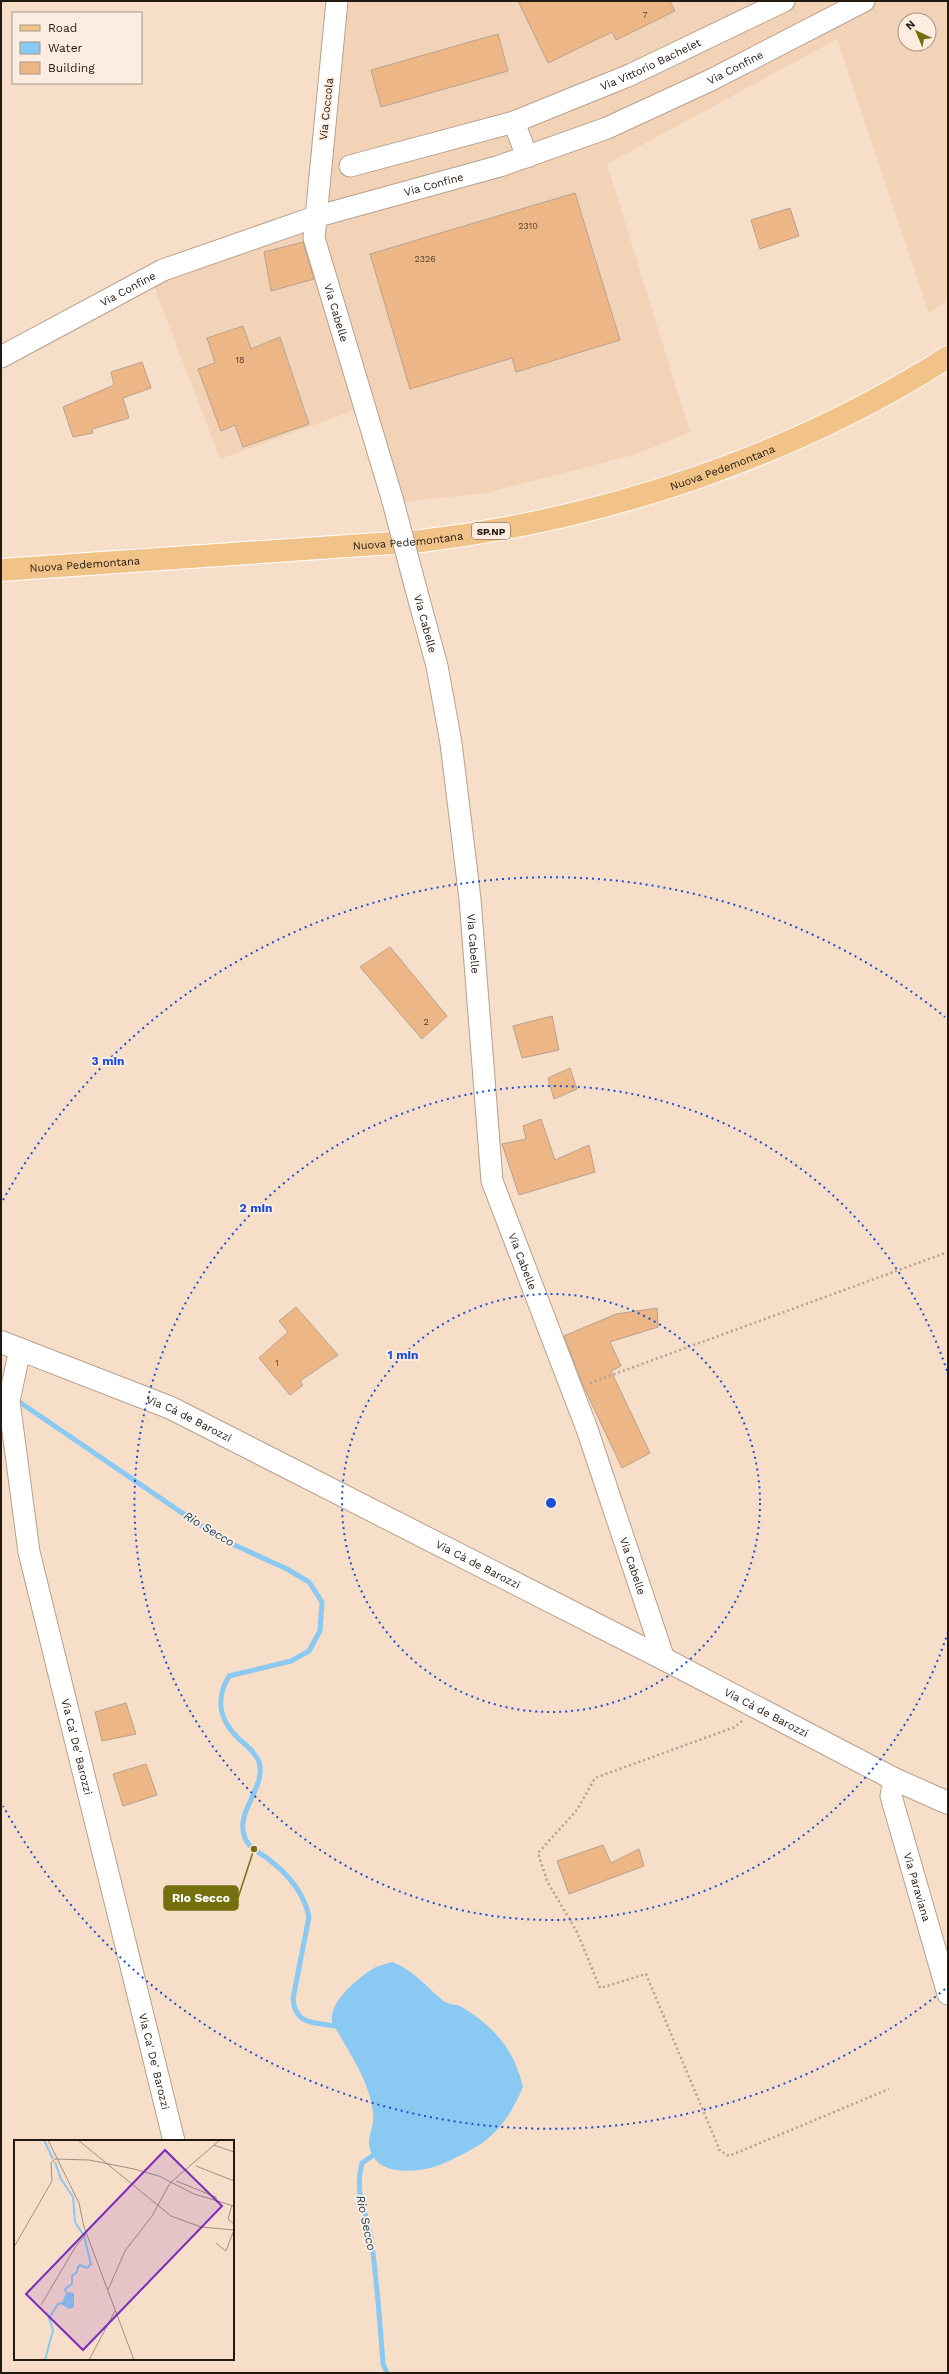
<svg xmlns="http://www.w3.org/2000/svg" width="949" height="2374" font-family="'Work Sans',sans-serif">
<style>
.built{fill:#f3d3b8;fill-rule:evenodd}
.water{fill:#89c9f2}
.lines{fill:none;stroke-linecap:round;stroke-linejoin:round}
.stream{stroke:#89c9f2;stroke-width:5}
.building{fill:#ecb687;stroke:#b9a18c}
.minor-casing{stroke:#b8a08b;stroke-width:23}
.tertiary-casing{stroke:#b8a08b;stroke-width:24}
.primary-casing{stroke:#fff;stroke-width:24}
.path{stroke:#b4a08f;stroke-width:2.5;stroke-dasharray:2 3;stroke-linecap:butt}
.minor{stroke:#fff;stroke-width:21}
.tertiary{stroke:#fff;stroke-width:22}
.primary{stroke:#f1c388;stroke-width:22}
.minor-bridge-casing{stroke:#b8a08b;stroke-width:23;stroke-linecap:butt}
.minor-bridge{stroke:#fff;stroke-width:21}
.ring{fill:none;stroke:#1d4ed8;stroke-width:2;stroke-dasharray:2 4}
.labels{text-anchor:middle;stroke-width:4;stroke-linejoin:round;paint-order:stroke}
.number-label{font-size:9px;fill:#54402e}
.shield{fill:#fdede0;stroke:#64594f;stroke-width:1}
.shield-label{font-size:10px;font-weight:bold;fill:#221911}
.street-label{font-size:11px;fill:#221911;stroke:#fdede0}
.water-label{font-size:12px;font-style:italic;fill:#154763;stroke:#fdede0}
.inset-river{fill:none;stroke:#89c9f2;stroke-width:2}
.inset-road{fill:none;stroke:#a28f7f;stroke-width:1}
.view{fill:#7b2cbf;fill-opacity:0.15;stroke:#7b2cbf;stroke-width:2}
.inset-edge{fill:none;stroke:#221911;stroke-width:2}
.centre{fill:#1d4ed8;stroke:#fdede0;stroke-width:2}
.ring-label{font-size:12px;text-anchor:middle;font-weight:bold;fill:#1d4ed8;stroke:#fdede0;stroke-width:4;stroke-linejoin:round;paint-order:stroke}
.leader{fill:none;stroke:#756f0e;stroke-width:1.5}
.callout-dot{fill:#756f0e;stroke:#fdede0;stroke-width:1.5}
.callout{fill:#756f0e;stroke:#756f0e;stroke-width:1.5}
.callout-label{font-size:12px;text-anchor:middle;font-weight:bold;fill:#fff}
</style>
<rect width="100%" height="100%" fill="#f7dec8"/>
<path class="built" d="M331,1h617v299l-19,13 -92,-274 -230,125 83,268 -53,22 -151,39 -104,11 -27,-94 -135,49 -73,-191 173,-51zM905,20h24v24h-24z"/>
<path class="water" d="M392,1962c21,7 36,27 53,40 5,3 10,2 15,4 34,20 54,43 63,81 -9,21 -20,40 -38,54 -7,6 -42,24 -51,26 -19,5 -51,8 -61,-11 -10,-17 2,-26 0,-43 -3,-33 -26,-63 -41,-91 -3,-21 26,-44 42,-54 6,-3 12,-4 18,-6z"/>
<g class="lines">
<path class="stream" d="M15,1399l204,139 68,31 22,13 13,20 -2,29 -11,20 -18,10 -62,15c-14,24 -10,44 10,63 7,6 16,13 20,23 8,25 -25,50 -14,76 3,9 15,15 22,20 20,15 37,34 42,59l-16,81c2,30 25,23 46,29
M378,2152l-16,11c-8,33 4,45 9,75 6,42 9,84 12,126l4,9"/>
</g>
<path class="building" d="M518,1h152l5,10 -59,29 -4,-8 -64,31z
M498,34l10,37 -127,36 -10,-37z
M575,193l45,147 -104,32 -4,-14 -102,31 -40,-135z
M790,208l9,28 -39,13 -9,-29z
M303,242l11,37 -43,12 -7,-39z
M243,326l8,23 29,-12 29,87 -66,23 -8,-22 -14,6 -23,-62 17,-6 -8,-25z
M142,362l9,26 -28,10 6,20 -37,11 1,4 -20,4 -10,-30 51,-22 -3,-13z
M390,947l57,69 -25,23 -62,-72z
M552,1016l7,34 -37,8 -9,-32z
M570,1068l7,21 -23,10 -6,-21z
M541,1119l14,41 34,-15 6,27 -76,23 -17,-51 24,-5 -3,-13z
M296,1307l42,48 -38,26 3,4 -13,10 -31,-37 29,-26 -9,-11z
M657,1308l1,19 -48,15 11,24 -10,5 39,82 -28,15 -40,-85 -18,-47 52,-22z
M126,1703l10,31 -34,7 -7,-29z
M146,1764l11,31 -34,11 -10,-32z
M603,1845l8,18 28,-14 5,17 -75,28 -12,-33z"/>
<g class="lines">
<defs>
<g id="minor">
<path id="s1" d="M337,1l-23,237 78,260"/>
<path d="M514,122l13,35"/>
<path id="s2" d="M350,166l164,-44 116,-47 154,-74"/>
<path id="s3" d="M1,357l162,-87 152,-53 185,-51 107,-38 104,-48 153,-79"/>
<path id="s4" d="M416,589l21,77 14,77 19,156 22,282 95,248 77,230"/>
<path id="s5" d="M20,1349l-11,52 20,151 145,589"/>
<path id="s6" d="M894,1779l-3,17 57,198"/>
</g>
<g id="tertiary">
<path id="s7" d="M1,1342l170,66 493,251 230,120 54,24"/>
</g>
<g id="primary">
<path id="s8" d="M1,570l420,-29c185,-22 370,-84 527,-184"/>
</g>
</defs>
<use href="#minor" class="minor-casing"/>
<use href="#tertiary" class="tertiary-casing"/>
<use href="#primary" class="primary-casing"/>
<path class="path" d="M590,1383l358,-131
M742,1721l-7,6 -140,51 -18,32 -39,43 9,28 30,51 23,56 46,-14 74,177 9,5 160,-67"/>
<use href="#minor" class="minor"/>
<use href="#tertiary" class="tertiary"/>
<use href="#primary" class="primary"/>
<defs>
<path id="minor-bridge" d="M392,498l24,91"/>
</defs>
<use href="#minor-bridge" class="minor-bridge-casing"/>
<use href="#minor-bridge" class="minor-bridge"/>
</g>
<g class="ring">
<circle cx="551" cy="1503" r="209"/>
<path d="M948 1632A417 417 0 1 1 948 1374"/>
<path d="M945 1989A626 626 0 0 1 3 1806M3 1200A626 626 0 0 1 945 1017"/>
</g>
<g class="labels">
<g class="number-label">
<text x="645" y="18">7</text>
<text x="528" y="229">2310</text>
<text x="425" y="262">2326</text>
<text x="240" y="363">18</text>
<text x="426" y="1025">2</text>
<text x="277" y="1366">1</text>
</g>
<rect class="shield" x="472" y="523" width="38" height="16" rx="3"/>
<g class="shield-label">
<text x="491" y="535">SP.NP</text>
</g>
<g class="street-label">
<text dy="4" stroke="none"><textPath href="#s2" startOffset="318">Via Vittorio Bachelet</textPath></text>
<text dy="4" stroke="none"><textPath href="#s3" startOffset="792">Via Confine</textPath></text>
<text transform="translate(326 109) rotate(-84)" y="4">Via Coccola</text>
<text dy="4" stroke="none"><textPath href="#s3" startOffset="468">Via Confine</textPath></text>
<text dy="4" stroke="none"><textPath href="#s3" startOffset="144">Via Confine</textPath></text>
<text dy="4" stroke="none"><textPath href="#s1" startOffset="316">Via Cabelle</textPath></text>
<text dy="4" stroke="none"><textPath href="#s8" startOffset="732">Nuova Pedemontana</textPath></text>
<text dy="4" stroke="none"><textPath href="#s8" startOffset="408">Nuova Pedemontana</textPath></text>
<text dy="4" stroke="none"><textPath href="#s8" startOffset="84">Nuova Pedemontana</textPath></text>
<text dy="4" stroke="none"><textPath href="#s4" startOffset="36">Via Cabelle</textPath></text>
<text dy="4" stroke="none"><textPath href="#s4" startOffset="360">Via Cabelle</textPath></text>
<text dy="4" stroke="none"><textPath href="#s4" startOffset="684">Via Cabelle</textPath></text>
<text dy="4" stroke="none"><textPath href="#s7" startOffset="203">Via Cà de Barozzi</textPath></text>
<text dy="4" stroke="none"><textPath href="#s7" startOffset="527">Via Cà de Barozzi</textPath></text>
<text dy="4" stroke="none"><textPath href="#s4" startOffset="1008">Via Cabelle</textPath></text>
<text dy="4" stroke="none"><textPath href="#s7" startOffset="851">Via Cà de Barozzi</textPath></text>
<text dy="4" stroke="none"><textPath href="#s5" startOffset="406">Via Ca' De' Barozzi</textPath></text>
<text dy="4" stroke="none"><textPath href="#s6" startOffset="112">Via Paraviana</textPath></text>
<text dy="4" stroke="none"><textPath href="#s5" startOffset="730">Via Ca' De' Barozzi</textPath></text>
</g>
<g class="water-label">
<text transform="translate(209 1529) rotate(31)" y="4">Rio Secco</text>
<text transform="translate(366 2223) rotate(78)" y="4">Rio Secco</text>
</g>
</g>
<g transform="translate(14 2140)">
<rect width="220" height="220" fill="#f7dec8"/>
<path d="M53,152l7,1v14l-5,2 -8,-5z" fill="#89c9f2"/>
<path class="inset-river" d="M30,0l9,19M41,22l6,17 12,18 2,25 9,14 7,28 -4,4 -7,-3 -2,2 -1,5 -5,4v8l-7,5 1,3M31,220l8,-30 -4,-12 9,-14 4,-1"/>
<path class="inset-road" d="M34,0l31,63 5,24 50,133M64,0l93,76 30,11 33,3M200,5l20,7M182,26l38,15M162,41l40,16v3M218,65l-4,14 6,5M202,103l10,8 8,-21M0,107l38,-66 -1,-18 4,-4 34,1 45,9 25,7 35,18 40,12M94,150l17,-39 27,-35 18,-33 50,-43M27,165l35,-59 11,-13M75,220l26,-49"/>
<path class="view" d="M151,10l57,56 -139,144 -57,-56z"/>
<rect width="220" height="220" class="inset-edge"/>
</g>
<circle cx="551" cy="1503" r="6" class="centre"/>
<g class="ring-label">
<text x="108" y="1065">3 min</text>
<text x="256" y="1212">2 min</text>
<text x="403" y="1359">1 min</text>
</g>
<path class="leader" d="M254 1849L238 1898"/>
<circle class="callout-dot" cx="254" cy="1849" r="4"/>
<rect class="callout" x="164" y="1886" width="74" height="24" rx="4"/>
<g class="callout-label">
<text x="201" y="1902">Rio Secco</text>
</g>
<rect width="949" height="2374" fill="none" stroke="#221911" stroke-width="4"/>
<rect x="12" y="12" width="130" height="72" fill="#fdede0" stroke="#a5988d"/>
<rect x="20" y="25" width="20" height="6" fill="#f1c388" stroke="#a5988d"/>
<text x="48" y="32" font-size="12" fill="#221911">Road</text>
<rect x="20" y="42" width="20" height="12" fill="#89c9f2" stroke="#a5988d"/>
<text x="48" y="52" font-size="12" fill="#221911">Water</text>
<rect x="20" y="62" width="20" height="12" fill="#ecb687" stroke="#a5988d"/>
<text x="48" y="72" font-size="12" fill="#221911">Building</text>
<g transform="translate(917 32) rotate(316)"><circle r="19" fill="#fdede0" stroke="#a5988d"/>
<path d="M0-3L7 15L0 10L-7 15Z" fill="#756f0e"/>
<text y="-6" font-size="11" font-weight="bold" text-anchor="middle" fill="#221911">N</text>
</g>
</svg>
